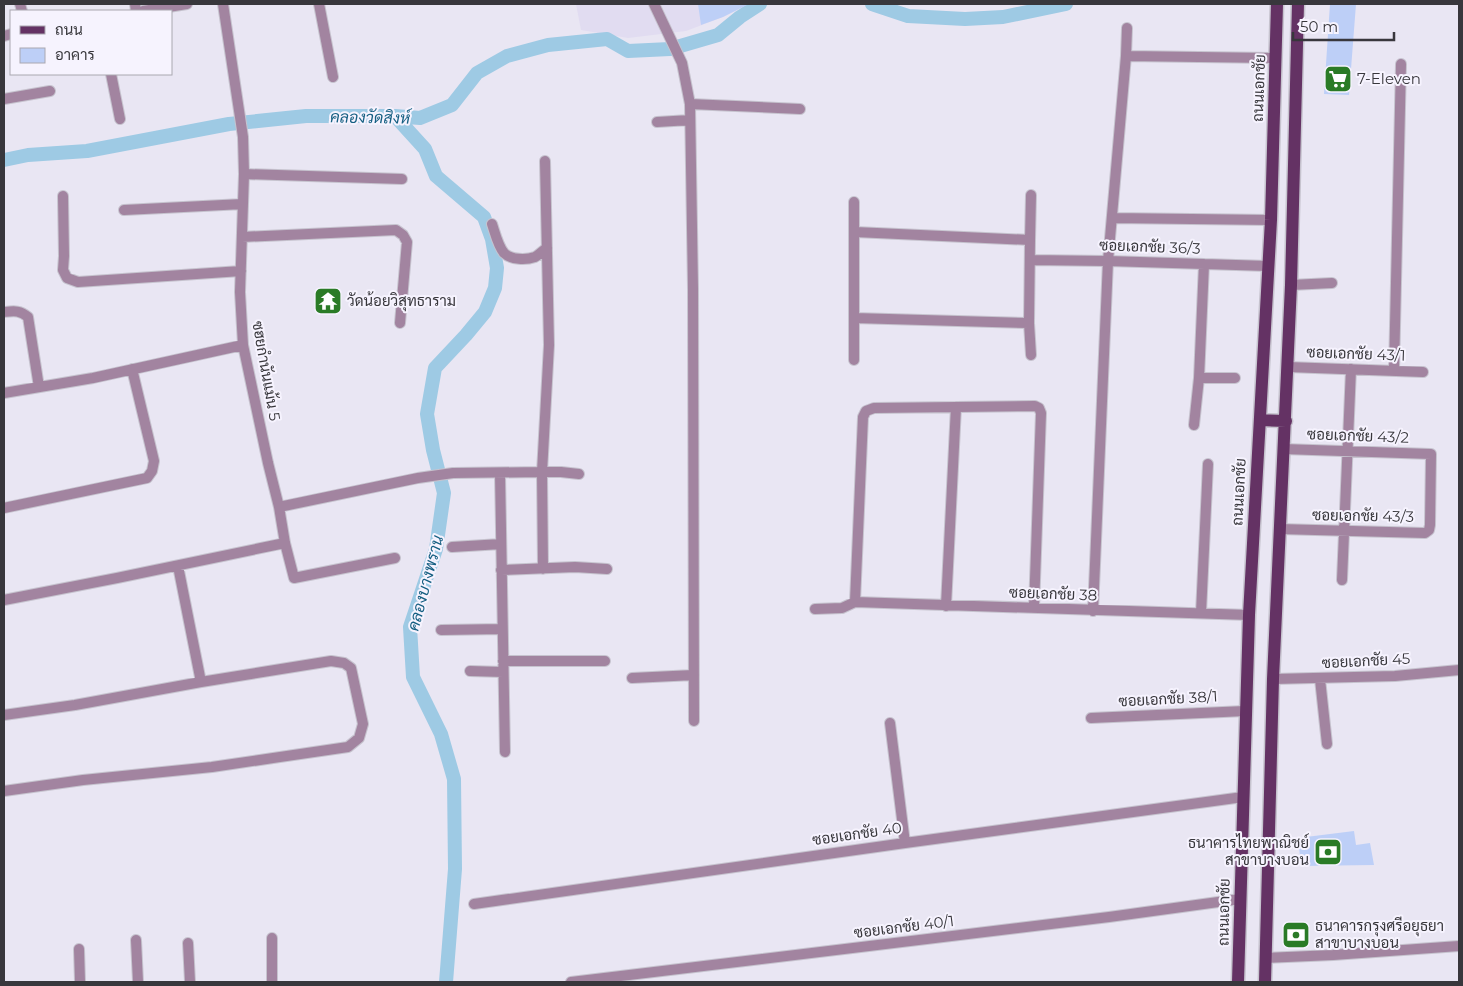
<svg xmlns="http://www.w3.org/2000/svg" width="1463" height="986" font-family="Montserrat,Sarabun,sans-serif">
<style>
.built{fill:#e1dcf1}
.lines{fill:none;stroke-linecap:round;stroke-linejoin:round}
.canal{stroke:#9ecae4;stroke-width:14}
.building{fill:#bdcff7}
.minor-casing{stroke:#c6c3ce;stroke-width:12}
.tertiary-casing{stroke:#c6c3ce;stroke-width:12}
.primary-casing{stroke:#c6c3ce;stroke-width:15}
.minor{stroke:#a284a0;stroke-width:10}
.tertiary{stroke:#a284a0;stroke-width:10}
.primary{stroke:#643264;stroke-width:12}
.labels{text-anchor:middle;stroke-width:4;stroke-linejoin:round;paint-order:stroke}
.poi-label{font-size:15px;fill:#38373c;stroke:#f6f3fe;text-anchor:start}
.street-label{font-size:15px;fill:#38373c;stroke:#f6f3fe}
.water-label{font-size:16px;font-style:italic;fill:#155f82;stroke:#f6f3fe}
</style>
<rect width="100%" height="100%" fill="#e9e6f3"/>
<path class="built" d="M576,4h173l-26,13 -37,14 -58,7 -47,-8z"/>
<g class="lines">
<path class="canal" d="M872,4l36,12 57,3 38,-2 63,-13
M395,116l30,33 11,27 48,41 8,22 5,29 -2,20 -10,24 -19,23 -31,33 -8,46 6,36 11,43 -8,56 -26,78 3,50 28,57 13,45 1,90 -9,113
M4,160l24,-5 59,-4 142,-27 77,-8h89l25,2 32,-13 25,-32 30,-17 41,-11 59,-6 21,12 42,-2 48,-14 22,-18 20,-13"/>
</g>
<path class="building" d="M698,4h51l-26,13 -22,8z
M1330,4h26l-7,91 -25,-1z
M1354,831l2,14 14,-2 4,22 -73,1 -3,-28z"/>
<g class="lines">
<defs>
<path id="minor" d="M20,4l2,7
M135,4l1,7
M223,4l20,133 1,37 -4,118 3,53 25,118 11,44 6,36 9,35 101,-20
M319,4l14,73
M654,4l28,59 8,41 3,185 1,432
M1126,56l150,2
M111,74l9,45
M4,99l46,-8
M690,104l110,5
M657,122l33,-2
M545,161l4,184 -7,127h19l18,2
M244,174l158,5
M63,196l1,60 -1,14 4,8 11,4 163,-11
M124,210l119,-6
M1112,218l159,2
M492,224c3,9 6,22 12,29 7,7 22,7 31,4 4,-2 8,-7 12,-9
M242,237l154,-7 7,5 4,7 -7,81
M1030,240l1,-45
M1030,260l78,1 160,5
M1291,285l41,-2
M4,312c10,-1 16,-2 24,5l11,70
M854,318l175,5 1,-83 -175,-8
M1029,323l2,32
M854,360v-158
M1288,367l135,5
M1394,370l7,-306
M1199,378h36
M4,393l89,-15 150,-33
M1194,425l5,-47 5,-114
M500,473l5,279
M279,507l139,-29 35,-5 89,-1 1,97
M4,508l143,-30 5,-7 2,-10 -22,-92
M1279,529l146,4 4,-3 1,-5 1,-71 -148,-5
M452,547l49,-3
M178,566l23,116
M501,570l74,-3 32,2
M1342,580l9,-211
M4,600l113,-22 168,-35
M855,602l8,-185 3,-6 8,-3 161,-2 4,2 2,5 -7,195
M946,606l10,-199
M815,609l27,-1 13,-6 394,13
M1093,611l15,-350 18,-205 1,-28
M1201,613l7,-149
M441,630l61,-1
M503,661h102
M470,671l33,1
M632,678l62,-3
M1273,679l122,-3 64,-6
M1320,679l7,65
M4,715l71,-10 126,-23 130,-21 13,2 7,5 12,56 -4,14 -11,9 -136,20 -129,13 -79,11
M1091,718l154,-7
M890,723l15,120
M474,904l431,-61 338,-46
M272,938v44
M136,940l2,42
M188,943l2,39
M79,949l1,33
M1265,958l68,-3 126,-9
M571,982l538,-65 131,-18"/>
<path id="tertiary" d="M143,11l44,-7
M4,36l7,-2"/>
<path id="primary" d="M1260,420l26,1
M1238,982l11,-367 22,-395 6,-216
M1265,982l8,-303 18,-394 7,-281"/>
</defs>
<use href="#minor" class="minor-casing"/>
<use href="#tertiary" class="tertiary-casing"/>
<use href="#primary" class="primary-casing"/>
<use href="#minor" class="minor"/>
<use href="#tertiary" class="tertiary"/>
<use href="#primary" class="primary"/>
</g>
<defs>
<symbol id="supermarket-square" viewBox="-11 -11 22 22"><rect x="-9" y="-9" width="18" height="18" rx="4" fill="#2a7b26" stroke="#f6f3fe"/><path d="M-6-5.5h2.5l.6 2H6L4.5 2H-2.5L-4.4-4H-6ZM-1.5 3.2a1.3 1.3 0 1 0 .1 0ZM3 3.2a1.3 1.3 0 1 0 .1 0Z" fill="#fff"/></symbol>
<symbol id="temple-square" viewBox="-11 -11 22 22"><rect x="-9" y="-9" width="18" height="18" rx="4" fill="#2a7b26" stroke="#f6f3fe"/><path d="M0-6L5-2H3V0L6.5 2.5H4V6H1.5V3h-3V6H-4V2.5H-6.5L-3 0V-2H-5Z" fill="#fff"/></symbol>
<symbol id="bank-square" viewBox="-11 -11 22 22"><rect x="-9" y="-9" width="18" height="18" rx="4" fill="#2a7b26" stroke="#f6f3fe"/><path d="M-6-4H6V4H-6ZM0-2.3a2.3 2.3 0 1 0 0 4.6a2.3 2.3 0 1 0 0-4.6Z" fill="#fff"/></symbol>
</defs>
<g fill-rule="evenodd">
<use href="#supermarket-square" x="1322" y="63" width="32" height="32"/>
<use href="#temple-square" x="312" y="285" width="32" height="32"/>
<use href="#bank-square" x="1312" y="836" width="32" height="32"/>
<use href="#bank-square" x="1280" y="919" width="32" height="32"/>
</g>
<g class="labels">
<g class="poi-label">
<text x="1357" y="84">7-Eleven</text>
<text x="347" y="306">วัดน้อยวิสุทธาราม</text>
<text x="1309" y="848" text-anchor="end">ธนาคารไทยพาณิชย์<tspan x="1309" dy="17">สาขาบางบอน</tspan></text>
<text x="1315" y="931">ธนาคารกรุงศรีอยุธยา<tspan x="1315" dy="17">สาขาบางบอน</tspan></text>
</g>
<g class="street-label">
<text transform="translate(1259 88) rotate(-88)" y="5">ถนนเอกชัย</text>
<text transform="translate(1150 247) rotate(2)" y="5">ซอยเอกชัย 36/3</text>
<text transform="translate(1356 354) rotate(2)" y="5">ซอยเอกชัย 43/1</text>
<text transform="translate(266 371) rotate(80)" y="5">ซฮยกำนันแม้น 5</text>
<text transform="translate(1358 436) rotate(2)" y="5">ซอยเอกชัย 43/2</text>
<text transform="translate(1239 492) rotate(-87)" y="5">ถนนเอกชัย</text>
<text transform="translate(1363 516) rotate(1)" y="5">ซอยเอกชัย 43/3</text>
<text transform="translate(1053 594) rotate(2)" y="5">ซอยเอกชัย 38</text>
<text transform="translate(1366 661) rotate(-3)" y="5">ซอยเอกชัย 45</text>
<text transform="translate(1168 699) rotate(-3)" y="5">ซอยเอกชัย 38/1</text>
<text transform="translate(857 834) rotate(-8)" y="5">ซอยเอกชัย 40</text>
<text transform="translate(1224 912) rotate(-89)" y="5">ถนนเอกชัย</text>
<text transform="translate(904 927) rotate(-7)" y="5">ซอยเอกชัย 40/1</text>
</g>
<g class="water-label">
<text transform="translate(370 117) rotate(1)" y="6">คลองวัดสิงห์</text>
<text transform="translate(425 583) rotate(-75)" y="6">คลองบางพราน</text>
</g>
</g>
<rect width="1463" height="986" fill="none" stroke="#38373c" stroke-width="10"/>
<rect x="10" y="10" width="162" height="65" fill="#f6f3fe" stroke="#aaa8b0"/>
<rect x="20" y="26" width="25" height="8" fill="#643264" stroke="#aaa8b0"/>
<text x="55" y="35" font-size="15" fill="#38373c">ถนน</text>
<rect x="20" y="48" width="25" height="15" fill="#bdcff7" stroke="#aaa8b0"/>
<text x="55" y="60" font-size="15" fill="#38373c">อาคาร</text>
<path d="M1293 32v8h101v-8" fill="none" stroke="#38373c" stroke-width="2.5"/>
<text x="1300" y="32" font-size="15" fill="#38373c" stroke="#f6f3fe" stroke-width="4" paint-order="stroke">50 m</text>
</svg>
